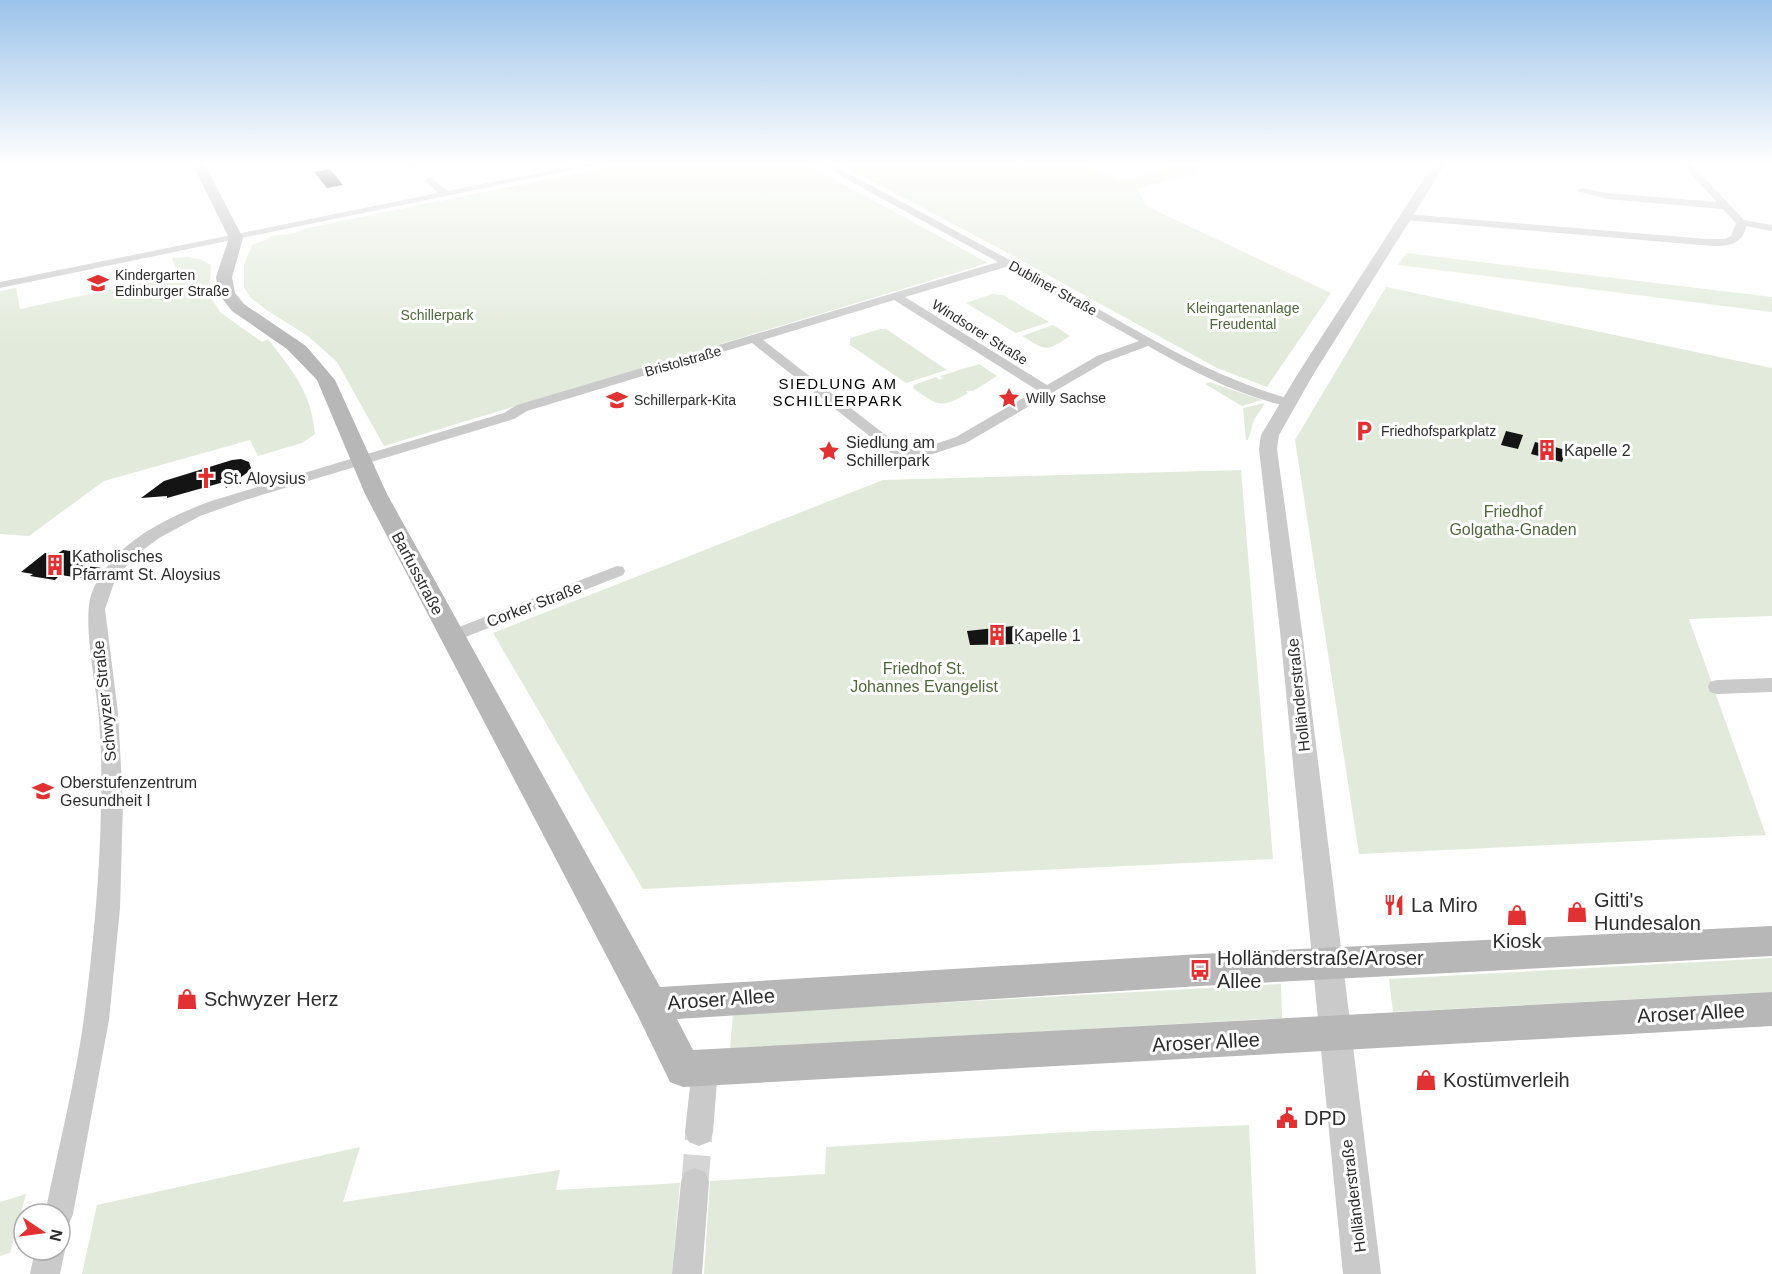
<svg xmlns="http://www.w3.org/2000/svg" width="1772" height="1274" font-family="Arial,sans-serif">
<style>
.green{fill:#e2ebdb}
.building{fill:#141414}
.lines{fill:none;stroke-linecap:round;stroke-linejoin:round}
.minor-tunnel{stroke:#d5d5d5;stroke-width:27;stroke-dasharray:27 14;stroke-linecap:butt}
.minor{fill:#cacaca;fill-rule:evenodd}
.tertiary{fill:#cacaca;fill-rule:evenodd}
.secondary{fill:#b7b7b7;fill-rule:evenodd}
.labels{text-anchor:middle;stroke-width:6;stroke-linejoin:round;paint-order:stroke}
.far-poi-label{font-size:14px;fill:#2d2d2d;stroke:#fff;text-anchor:start}
.far-street-label{font-size:14px;fill:#2d2d2d;stroke:#fff}
.far-park-label{font-size:14px;fill:#4e683b;stroke:#fff}
.far-neighbourhood-label{font-size:15px;letter-spacing:1.5px;fill:#000;stroke:#fff}
.poi-label{font-size:16px;fill:#2d2d2d;stroke:#fff;text-anchor:start}
.park-label{font-size:16px;fill:#4e683b;stroke:#fff}
.street-label{font-size:16px;fill:#2d2d2d;stroke:#fff}
.near-poi-label{font-size:20px;fill:#2d2d2d;stroke:#fff;text-anchor:start}
.near-street-label{font-size:20px;fill:#2d2d2d;stroke:#fff}
</style>
<rect width="100%" height="100%" fill="#fff"/>
<path class="green" d="M627,163h178l183,100 -604,183 -47,-84 -29,-26 -40,-25 -18,-14 -6,-10v-23l8,-19 19,-7 -1,-2c12,-2 23,0 33,-7z
M837,163h241l45,17 43,-12 7,-5 25,2 -1,8 -60,16 9,17 185,87 -64,94 -50,-19 -222,-122z
M1406,253l366,44v15l-374,-47z
M188,257l14,3 9,5 -2,30 12,18 41,29 6,-3c25,33 43,52 47,95l-13,9 -44,13 -8,-16 -146,41 -75,55 -29,-2v-243l16,-3 4,21 158,-34 -6,-17z
M1386,287l386,81v248l-83,3 77,216 -407,19 -64,-414z
M992,294l11,1 46,27 -33,11 -50,-30z
M1053,325l17,11c-25,17 -24,14 -48,0z
M880,329h6l61,41 -41,13 -56,-38v-6l4,-2z
M979,364l18,12 -24,15h-7l2,2c-27,16 -30,13 -55,-5l1,-3 22,-8 3,3 4,-2 -3,-2z
M1209,382l53,18 -20,6 -37,-22z
M1265,403l-11,17 -6,20h-2l-3,-32z
M1241,470l32,389 -630,30 -150,-256 390,-153z
M1772,958v34l-379,20 -4,-33z
M1281,984l1,34 -552,31 3,-35z
M1249,1125l7,149h-552l6,-93 115,-7 1,-27 244,-15z
M360,1147l-17,55 217,-32 -4,20 124,-7 -8,91h-590l15,-69z
M26,1194l-16,59 -10,3v-54z"/>
<path class="building" d="M330,169l13,16 -16,3 -13,-16z
M1506,431l17,4 -5,14 -17,-4z
M1535,442l31,8 -4,12 -31,-8z
M241,459l8,3 2,6 -3,4 -22,16 -2,-6 -57,16v-2l-26,2 23,-17 68,-21z
M63,550l28,4 -13,11 24,3 -6,12 -36,-5 -5,5 -25,-4 3,-2 -12,-2 24,-19 12,1z
M1014,626l16,9 -11,9 -49,1 -3,-14z"/>
<g class="lines">
<path class="minor-tunnel" d="M695,1182l4,-50"/>
<path class="minor" d="M405,163h9l1,2 -5,3z
M587,163h18l-605,125v-6l438,-89 -13,-13 5,-3 18,14z
M817,163h11c82,43 164,87 245,132 73,40 139,83 221,105l2,3 -7,4c-54,-13 -93,-34 -141,-61l-43,16 -139,81 -48,16 -27,-6 -139,-110 -225,68 -13,8 -269,81 -45,16 -41,22 -19,14 -13,13 -13,18 -9,26 13,104 5,90 -3,105 -11,112 -36,194 -4,10 -9,4v-14h-15c13,-65 30,-131 39,-196 9,-71 16,-142 17,-213 1,-31 0,-65 -3,-96 -3,-30 -16,-90 -6,-117 21,-49 72,-73 119,-91l293,-88 13,-8 481,-143zM1006,267l133,74 -42,15 -50,29 -142,-88zM894,300l143,90 -81,47 -39,13 -16,-3 -138,-107z
M1209,163h16l-4,3z
M1681,163h9l54,57 28,5v6l-26,-5c-3,18 -17,20 -33,20l-307,-26 -5,-3 5,-3 301,25h18l6,-3 5,-13 -13,-14 -116,-10 -30,-8 5,-3 25,5 110,9z
M617,566l6,1 2,4 -2,4 -165,65h-12l-3,-4 3,-4z
M1772,678v14l-55,2 -7,-2 -2,-5 2,-5 7,-2z
M705,1055l9,4 4,9 -5,64 -4,10 -10,4 -10,-4 -4,-10 7,-64 4,-9z
M695,1168l10,4 4,10 -7,92h-30l9,-92 4,-10z
M60,1239l5,11 -5,24h-30l5,-24h25z"/>
<path class="tertiary" d="M1434,163h12l-133,212 -34,60 -2,14 25,182 79,643h-38l-63,-643 -21,-182 2,-14 36,-60z"/>
<path class="secondary" d="M192,163h12l39,75 -11,39 3,16 9,11 62,42 29,34 52,114 273,493 540,-33 572,-28v30l-572,30 -523,33 16,31 1079,-58v34l-1089,61 -13,-5 -32,-66 -273,-522 -48,-114 -30,-31 -55,-38 -14,-18 -2,-16 13,-39z"/>
</g>
<linearGradient id="sky" x2="0" y2="1"><stop stop-color="#9bc3e9"/><stop offset="0.48" stop-color="#fff"/><stop offset="1" stop-color="#fff" stop-opacity="0"/></linearGradient>
<rect width="1772" height="341" fill="url(#sky)"/>
<defs>
<symbol id="school-bare" viewBox="-9 -9 18 18"><path d="M0-5L7-2L0 1L-7-2ZM-4 1L0 2.5L4 1V4Q0 6-4 4Z" fill="#e23133" stroke="#fff" stroke-width="2.5" paint-order="stroke"/></symbol>
<symbol id="sight-bare" viewBox="-9 -9 18 18"><path d="M0-6L1.8-2.2L6-1.7L2.9 1.2L3.7 5.4L0 3.3L-3.7 5.4L-2.9 1.2L-6-1.7L-1.8-2.2Z" fill="#e23133" stroke="#fff" stroke-width="2.5" paint-order="stroke"/></symbol>
<symbol id="parking-bare" viewBox="-9 -9 18 18"><path d="M-3.5-5.5H1a3.5 3.5 0 0 1 0 7H-1V5.5H-3.5ZM-1-3.4V-.6H.8a1.4 1.4 0 0 0 0-2.8Z" fill="#e23133" stroke="#fff" stroke-width="2.5" paint-order="stroke"/></symbol>
<symbol id="building-bare" viewBox="-9 -9 18 18"><path d="M-4-6H4V6H1V3H-1V6H-4ZM-2.5-4.3h1.7v1.8h-1.7ZM.8-4.3h1.7v1.8H.8ZM-2.5-1h1.7V.8h-1.7ZM.8-1h1.7V.8H.8Z" fill="#e23133" stroke="#fff" stroke-width="2.5" paint-order="stroke"/></symbol>
<symbol id="church-bare" viewBox="-9 -9 18 18"><path d="M-1.2-6h2.4v3.5h3.3v2.4h-3.3V6h-2.4V-.1h-3.3v-2.4h3.3Z" fill="#e23133" stroke="#fff" stroke-width="2.5" paint-order="stroke"/></symbol>
<symbol id="restaurant-bare" viewBox="-9 -9 18 18"><path d="M-5-6h1v4h1v-4h1v4h1v-4h1v5L-1.5 .5V6h-2V.5L-5-1ZM5-6V6H3V1.5H1.5Q1.5-4 5-6Z" fill="#e23133" stroke="#fff" stroke-width="2.5" paint-order="stroke"/></symbol>
<symbol id="shop-bare" viewBox="-9 -9 18 18"><path d="M-5-2.5h2.3a2.7 3.5 0 0 1 5.4 0H5L5.5 6h-11ZM-1.5-2.5h3a1.5 2.3 0 0 0-3 0Z" fill="#e23133" stroke="#fff" stroke-width="2.5" paint-order="stroke"/></symbol>
<symbol id="bus-bare" viewBox="-9 -9 18 18"><path d="M-5-6H5V4H4V6H2V4H-2V6H-4V4H-5ZM-3.5-4V0h7V-4ZM-3.5 1.2v1.5H-2V1.2ZM2 1.2v1.5H3.5V1.2Z" fill="#e23133" stroke="#fff" stroke-width="2.5" paint-order="stroke"/></symbol>
<symbol id="civic-bare" viewBox="-9 -9 18 18"><path d="M-.6-6.5H3V-4.5H.6V-3L4-1V1h2V6H-6V1h2V-1L-.6-3ZM-1.2 2.5V6h2.4V2.5Z" fill="#e23133" stroke="#fff" stroke-width="2.5" paint-order="stroke"/></symbol>
</defs>
<g fill-rule="evenodd">
<use href="#school-bare" x="83" y="268" width="30" height="30"/>
<use href="#sight-bare" x="994" y="383" width="30" height="30"/>
<use href="#school-bare" x="602" y="385" width="30" height="30"/>
<use href="#parking-bare" x="1349" y="416" width="30" height="30"/>
<use href="#building-bare" x="1532" y="435" width="30" height="30"/>
<use href="#sight-bare" x="814" y="436" width="30" height="30"/>
<use href="#church-bare" x="191" y="463" width="30" height="30"/>
<use href="#building-bare" x="40" y="550" width="30" height="30"/>
<use href="#building-bare" x="982" y="620" width="30" height="30"/>
<use href="#school-bare" x="28" y="776" width="30" height="30"/>
<use href="#restaurant-bare" x="1379" y="890" width="30" height="30"/>
<use href="#shop-bare" x="1562" y="897" width="30" height="30"/>
<use href="#shop-bare" x="1502" y="900" width="30" height="30"/>
<use href="#bus-bare" x="1185" y="955" width="30" height="30"/>
<use href="#shop-bare" x="172" y="984" width="30" height="30"/>
<use href="#shop-bare" x="1411" y="1065" width="30" height="30"/>
<use href="#civic-bare" x="1272" y="1103" width="30" height="30"/>
</g>
<g class="labels">
<g class="far-poi-label">
<text x="115" y="280">Kindergarten<tspan x="115" dy="16">Edinburger Straße</tspan></text>
<text x="1026" y="403">Willy Sachse</text>
<text x="634" y="405">Schillerpark-Kita</text>
<text x="1381" y="436">Friedhofsparkplatz</text>
</g>
<g class="far-street-label">
<text transform="translate(1053 288) rotate(29)" y="5">Dubliner Straße</text>
<text transform="translate(980 332) rotate(32)" y="5">Windsorer Straße</text>
<text transform="translate(683 361) rotate(-16)" y="5">Bristolstraße</text>
</g>
<g class="far-park-label">
<text x="1243" y="313">Kleingartenanlage<tspan x="1243" dy="16">Freudental</tspan></text>
<text x="437" y="320">Schillerpark</text>
</g>
<g class="far-neighbourhood-label">
<text x="838" y="389">SIEDLUNG AM<tspan x="838" dy="17">SCHILLERPARK</tspan></text>
</g>
<g class="poi-label">
<text x="846" y="448">Siedlung am<tspan x="846" dy="18">Schillerpark</tspan></text>
<text x="1564" y="456">Kapelle 2</text>
<text x="223" y="484">St. Aloysius</text>
<text x="72" y="562">Katholisches<tspan x="72" dy="18">Pfarramt St. Aloysius</tspan></text>
<text x="1014" y="641">Kapelle 1</text>
<text x="60" y="788">Oberstufenzentrum<tspan x="60" dy="18">Gesundheit I</tspan></text>
</g>
<g class="park-label">
<text x="1513" y="517">Friedhof<tspan x="1513" dy="18">Golgatha-Gnaden</tspan></text>
<text x="924" y="674">Friedhof St.<tspan x="924" dy="18">Johannes Evangelist</tspan></text>
</g>
<g class="street-label">
<text transform="translate(418 573) rotate(62)" y="6">Barfusstraße</text>
<text transform="translate(534 604) rotate(-21)" y="6">Corker Straße</text>
<text transform="translate(1298 695) rotate(-96)" y="6">Holländerstraße</text>
<text transform="translate(104 701) rotate(-96)" y="6">Schwyzer Straße</text>
<text transform="translate(1353 1196) rotate(-97)" y="6">Holländerstraße</text>
</g>
<g class="near-poi-label">
<text x="1594" y="907">Gitti's<tspan x="1594" dy="23">Hundesalon</tspan></text>
<text x="1411" y="912">La Miro</text>
<text x="1517" y="948" text-anchor="middle">Kiosk</text>
<text x="1217" y="965">Holländerstraße/Aroser<tspan x="1217" dy="23">Allee</tspan></text>
<text x="204" y="1006">Schwyzer Herz</text>
<text x="1443" y="1087">Kostümverleih</text>
<text x="1304" y="1125">DPD</text>
</g>
<g class="near-street-label">
<text transform="translate(721 999) rotate(-4)" y="7">Aroser Allee</text>
<text transform="translate(1691 1013) rotate(-3)" y="7">Aroser Allee</text>
<text transform="translate(1206 1042) rotate(-3)" y="7">Aroser Allee</text>
</g>
</g>
<g transform="translate(42 1232) rotate(103)"><circle r="28" fill="#ffffff" stroke="#ababab" stroke-width="1.5"/>
<path d="M0-4.5L10 22L0 15L-10 22Z" fill="#e23133"/>
<text y="-9" font-size="16" font-weight="bold" text-anchor="middle" fill="#2d2d2d">N</text>
</g>
</svg>
